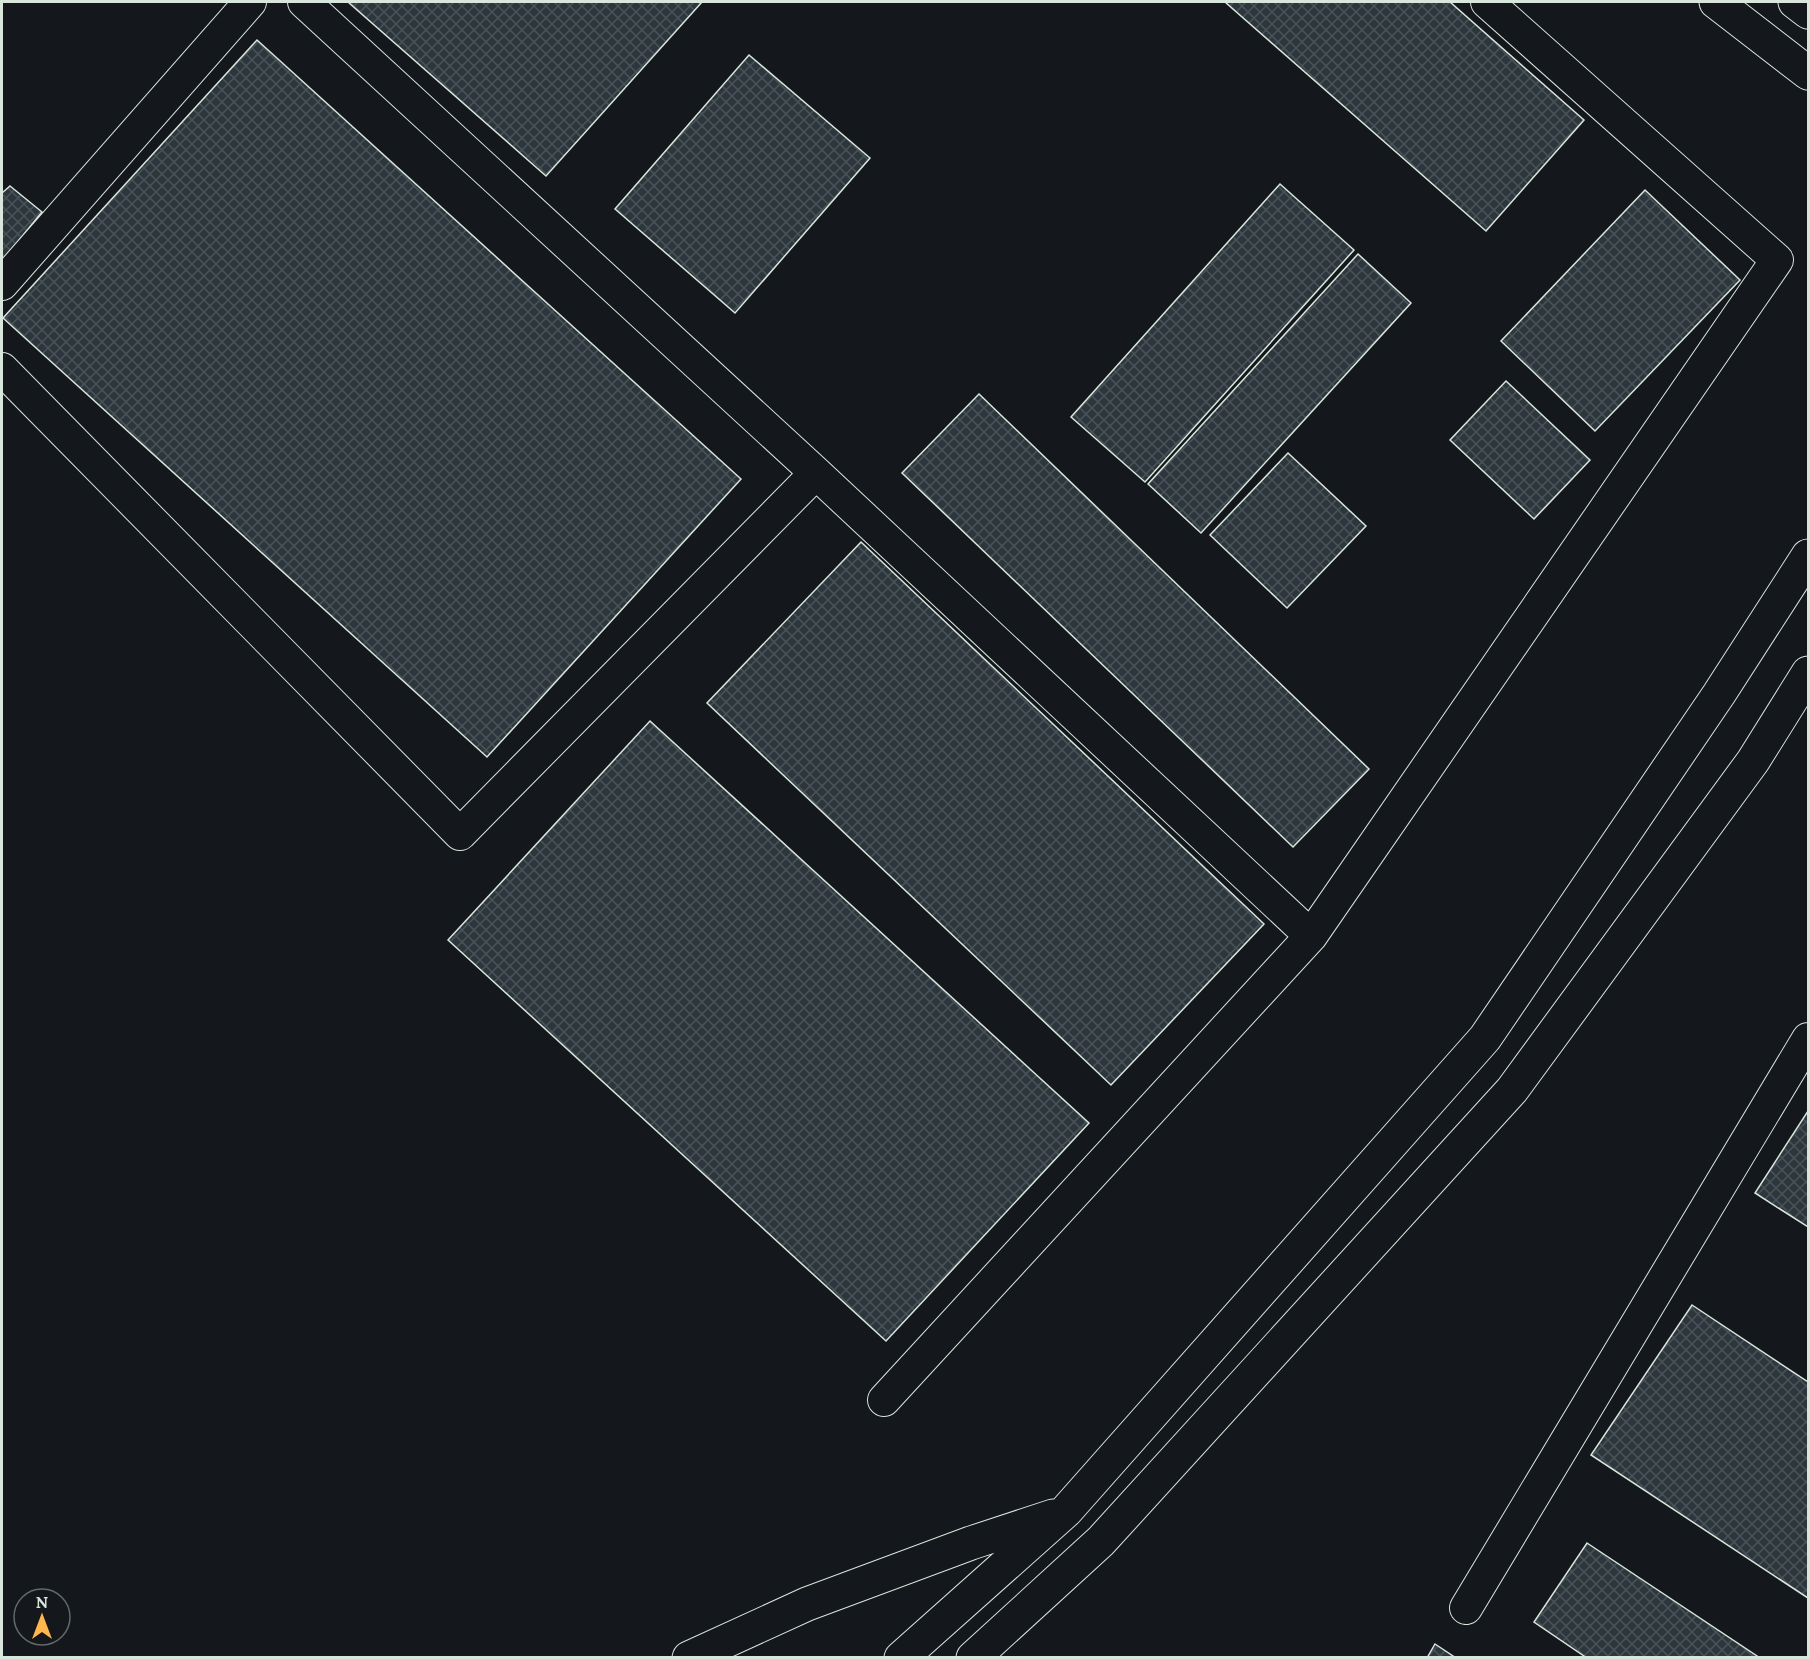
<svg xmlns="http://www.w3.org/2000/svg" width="1810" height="1659" font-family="Lora,serif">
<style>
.building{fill:url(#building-cross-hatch);stroke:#d8e6dc;stroke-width:1.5}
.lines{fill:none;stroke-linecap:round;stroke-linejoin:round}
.street-casing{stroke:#d8e6dc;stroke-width:34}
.secondary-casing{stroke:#d8e6dc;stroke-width:35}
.primary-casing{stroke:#d8e6dc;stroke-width:35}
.street{stroke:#14181c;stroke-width:32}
.secondary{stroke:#14181c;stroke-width:33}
.primary{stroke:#14181c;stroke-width:33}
</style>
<defs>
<pattern id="building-cross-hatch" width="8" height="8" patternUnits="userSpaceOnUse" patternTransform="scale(1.5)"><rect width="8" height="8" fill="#2c363c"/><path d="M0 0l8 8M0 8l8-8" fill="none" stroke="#4a5358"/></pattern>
</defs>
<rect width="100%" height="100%" fill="#14181c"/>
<path class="building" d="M348,2h354l-156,174z
M1225,2h225l134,118 -98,111z
M257,40l484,439 -254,278 -484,-439z
M749,55l121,103 -135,155 -120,-104z
M1280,184l74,66 -209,232 -74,-65z
M10,186l32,26 -40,49v-68z
M1645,190l95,90 -145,151 -94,-90z
M1358,254l53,49 -210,230 -53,-49z
M1506,381l84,79 -56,59 -84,-79z
M979,394l390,375 -76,78 -391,-374z
M1288,453l78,73 -79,82 -77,-73z
M861,542l403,382 -153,161 -404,-382z
M650,721l439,402 -203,218 -438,-401z
M1808,1111v116l-53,-34z
M1692,1305l116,77v216l-217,-143z
M1587,1543l173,115h-173l-53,-36z
M1435,1644l21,14h-29z"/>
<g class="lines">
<defs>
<path id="street" d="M304,2l512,471 495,463
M2,284l248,-282
M2,369l458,465 356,-361
M884,1400l427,-464 466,-676 -290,-258
M1466,1608l342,-569"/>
<path id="secondary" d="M689,1658l118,-54 164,-61 82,-27
M901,1658l165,-147 419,-473 234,-344 89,-138
M973,1658l128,-117 411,-451 241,-329 55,-88"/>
<path id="primary" d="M1716,2l92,71
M1795,2l13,10"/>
</defs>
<use href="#street" class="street-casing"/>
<use href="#secondary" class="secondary-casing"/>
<use href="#primary" class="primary-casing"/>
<use href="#street" class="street"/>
<use href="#secondary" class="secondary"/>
<use href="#primary" class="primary"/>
</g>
<rect width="1810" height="1659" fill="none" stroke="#d8e6dc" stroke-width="6"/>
<g transform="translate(42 1617)"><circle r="28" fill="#14181c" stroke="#626a69" stroke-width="1.5"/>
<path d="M0-4.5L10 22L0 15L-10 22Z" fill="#ffb74d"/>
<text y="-9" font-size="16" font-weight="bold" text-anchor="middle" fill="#d8e6dc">N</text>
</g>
</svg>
